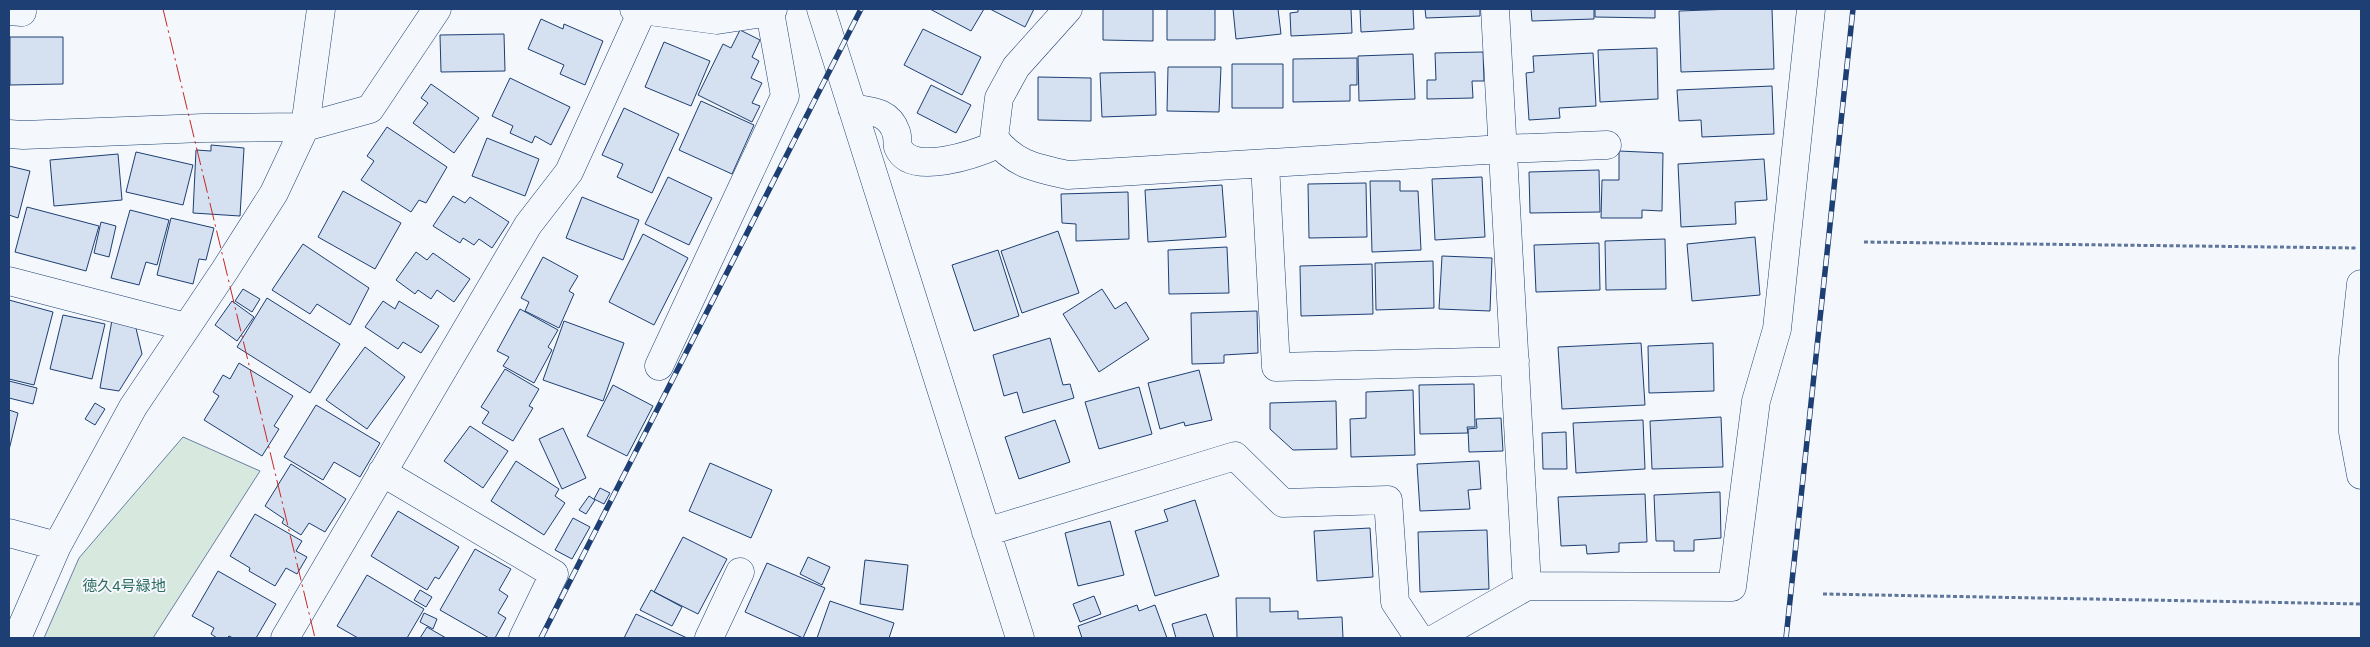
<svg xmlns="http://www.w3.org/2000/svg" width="2370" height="647" font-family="Helvetica,'Noto Sans JP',sans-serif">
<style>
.green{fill:#d7e8df;stroke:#687fa3}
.building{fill:#d5e0f0;stroke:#1d3f73}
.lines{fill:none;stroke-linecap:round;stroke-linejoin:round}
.minor-casing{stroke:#1d3f73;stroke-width:29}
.path{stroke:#5e769c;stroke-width:3;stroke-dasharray:4 2.5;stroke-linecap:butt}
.minor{stroke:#f4f7fb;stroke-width:28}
.rail-casing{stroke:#1d3f73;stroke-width:5.5}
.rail{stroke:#f4f7fb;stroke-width:4;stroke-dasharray:11;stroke-linecap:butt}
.power{stroke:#c62828;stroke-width:1;stroke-dasharray:18 4 2.5 4;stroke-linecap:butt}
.labels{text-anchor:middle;stroke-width:4;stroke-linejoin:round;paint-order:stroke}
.park-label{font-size:15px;fill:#2c6c60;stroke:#f4f7fb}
</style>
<rect width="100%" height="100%" fill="#f4f7fb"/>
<path class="green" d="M183,437l77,34 -107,167h-109l35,-80z"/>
<path class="building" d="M930,9h54l-13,22z
M990,9h44l-9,18z
M1103,9h50v32l-50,-1z
M1167,9h48v31h-48z
M1233,9h45l3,25 -45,5z
M1298,9h53l1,24 -61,3 -1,-23 8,-1z
M1360,9h53l1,20 -53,3z
M1425,9h55v7l-54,2z
M1531,9h63v10l-62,2z
M1595,9h60v9l-60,-1z
M1734,9h38l2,60 -93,3 -2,-61z
M541,19l22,10 1,-5 39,17 -18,44 -25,-11 4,-9 -36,-16z
M923,29l58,28 -19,38 -58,-30z
M740,30l20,10 -8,17 7,4 -8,17 11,5 -10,20 8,3 -8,16 -54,-27 25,-51 8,4z
M504,34l1,37 -64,1 -1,-37z
M10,37h53v47l-53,1z
M664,42l46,19 -19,45 -46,-19z
M1657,48l1,51 -58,3 -2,-52z
M1483,52l1,29h-12l1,17 -46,1v-19h9l-1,-27z
M1593,53l3,53 -37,2 1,10 -31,2 -3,-47 8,-1 -1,-16z
M1413,54l2,45 -56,2 -1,-45z
M1357,58v27h-7v16l-57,1v-43z
M1232,64h51v44h-51z
M1168,67h53l-2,45 -52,-1z
M1155,72l1,43 -54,2 -2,-44z
M1038,77l53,1v43l-53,-1z
M510,78l60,29 -19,38 -16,-9 -3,7 -22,-10 3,-7 -21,-10z
M431,84l48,34 -25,35 -41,-30 15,-20 -7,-5z
M931,85l40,20 -15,28 -39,-20z
M1772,86l2,48 -72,3 -1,-17 -22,1 -2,-31z
M701,101l53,24 -22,49 -53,-24z
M624,108l55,26 -27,59 -35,-16 6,-13 -21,-9z
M387,127l60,40 -21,36 -7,-3 -8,12 -50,-32 13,-19 -7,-5z
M487,138l52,21 -14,37 -53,-20z
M211,145l33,3 -4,68 -47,-3 3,-63 15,1z
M1619,151l44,2 -1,58 -20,-1v8h-41l1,-38h17z
M136,152l57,13 -10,40 -57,-13z
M118,154l4,46 -68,6 -4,-46z
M1764,159l3,41 -32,2 1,22 -55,3 -3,-63z
M9,166l21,5 -12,47 -9,-3z
M1599,170l1,42 -70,1 -1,-41z
M668,177l44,21 -23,47 -44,-21z
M1482,177l3,60 -50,3 -3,-61z
M1370,181h30v10h18l3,59 -49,2z
M1366,183l1,54 -58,1 -1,-54z
M1222,185l4,52 -78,5 -3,-52z
M343,191l58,32 -26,46 -57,-32z
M1128,192l1,47 -53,2v-17l-14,-1 -1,-29z
M453,196l12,7 5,-6 39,25 -17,26 -13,-9 -5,6 -11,-7 -3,5 -27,-17z
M582,197l57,23 -16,40 -57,-22z
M27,207l72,19 -13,45 -71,-19z
M130,210l39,10 -12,45 -11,-3 -7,23 -28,-7z
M171,218l43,10 -8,32 -7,-1 -6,25 -36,-9z
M101,222l15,4 -7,31 -15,-4z
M1058,231l21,62 -57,20 -21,-62z
M643,234l45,24 -34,67 -45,-23z
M1755,237l5,58 -68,6 -5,-57z
M1665,239l1,50 -60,1 -1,-49z
M1599,243l1,47 -64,2 -2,-47z
M303,244l66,44 -19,37 -33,-21 -7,10 -38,-24z
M1227,247l2,46 -60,1 -1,-44z
M998,250l21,66 -45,15 -22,-66z
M416,252l11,8 6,-7 37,26 -16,23 -17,-12 -6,9 -13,-9 -3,4 -19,-14z
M1442,256l50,2 -2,53 -51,-2z
M543,257l35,19 -9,15 5,3 -15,34 -34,-17 4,-9 -8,-4z
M1433,261l1,47 -58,2 -1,-47z
M1372,264l1,50 -72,2 -1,-50z
M243,289l17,10 -8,13 -17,-11z
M1102,289l13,20 11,-7 23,37 -50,33 -36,-58z
M267,298l73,46 -30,49 -73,-46z
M9,300l44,12 -19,73 -25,-6z
M232,301l22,16 -17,24 -22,-16z
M383,301l12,8 4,-8 40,25 -18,27 -18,-11 -5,7 -33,-22z
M520,309l38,21 -10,17 4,3 -18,33 -31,-17 6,-9 -12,-6z
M1257,311l1,42 -34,2v8l-32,1 -1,-51z
M63,315l42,9 -13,55 -42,-10z
M112,320l23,4 7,30 -23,37 -19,-3z
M564,321l60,22 -21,58 -60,-21z
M1050,338l13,47 7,-1 4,14 -51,15 -6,-21 -13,4 -11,-41z
M1641,343l4,62 -83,4 -4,-62z
M1713,343l1,48 -65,2 -1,-47z
M365,347l40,30 -38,52 -41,-29z
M239,363l54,33 -19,30 5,3 -17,27 -58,-36 15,-24 -6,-4 10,-17 7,4z
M505,369l34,20 -10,17 4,2 -20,33 -31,-18 7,-11 -8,-5z
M1199,370l13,50 -27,6 -1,-4 -24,7 -12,-46z
M9,381l28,7 -4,16 -24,-6z
M1474,384l1,43h-8l1,6 -48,1 -1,-49z
M613,385l40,21 -26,50 -40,-20z
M1139,387l13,47 -53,15 -14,-47z
M1413,390l2,65 -64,2 -1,-38 16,-1v-26z
M1336,401l1,48 -44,1 -23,-21v-26z
M95,403l10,6 -10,16 -10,-6z
M316,405l64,38 -20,34 -26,-15 -11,18 -39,-23z
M9,410l9,3 -9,37z
M1721,417l2,50 -71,2 -2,-48z
M1501,418l2,33 -34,1 -1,-23 9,-1 -1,-9z
M1055,420l15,42 -51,17 -14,-42z
M1643,420l2,49 -69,4 -3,-50z
M470,426l38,25 -25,37 -39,-27z
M563,428l23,50 -24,11 -23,-50z
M1566,432l1,37h-24l-1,-36z
M516,461l43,28 -4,7 10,7 -21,32 -53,-34z
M1479,461l2,28 -13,1 2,19 -50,2 -3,-47z
M710,463l62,27 -21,48 -62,-27z
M291,464l55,35 -21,33 -16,-9 -8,12 -19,-12 2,-4 -19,-13z
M600,488l10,5 -6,11 -10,-5z
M1720,492l1,46 -27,2v11h-20v-10h-18l-2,-46z
M1645,494l2,48 -28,1v9l-32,2 -1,-9 -25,1 -3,-49z
M589,496l6,4 -9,14 -7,-4z
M1195,500l24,76 -64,20 -20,-65 33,-10 -4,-11z
M398,511l61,36 -20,32 -4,-2 -8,13 -56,-34z
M255,514l47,27 -6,10 11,6 -10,17 -11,-6 -11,18 -26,-15 1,-3 -20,-12z
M573,518l17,9 -18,32 -17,-9z
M1110,521l14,54 -46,11 -13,-53z
M1370,528l3,49 -56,4 -3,-50z
M1487,530l2,59 -69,3 -2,-60z
M683,537l44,22 -29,55 -44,-22z
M475,549l36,20 -12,21 9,6 -10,17 8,5 -11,20h-6l-49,-28z
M808,557l22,10 -8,18 -22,-11z
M865,560l43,5 -5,45 -43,-6z
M767,563l58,25 -22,50 -58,-26z
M218,571l58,33 -20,34h-23l-4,-2 -2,2h-10l-6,-4 3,-6 -22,-12z
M367,575l57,34 -17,29h-49l-21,-12z
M420,590l12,7 -6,10 -12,-7z
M651,590l31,17 -10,19 -32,-16z
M1094,596l7,18 -21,8 -7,-18z
M1236,598h34v14l28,-1v8l44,-2 1,21h-106z
M830,601l64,22 -5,15h-72z
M1137,605l2,6 16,-6 12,33h-85l-4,-12z
M424,613l13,6 -4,10 -13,-7z
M636,614l51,24h-63z
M1206,614l8,24h-38l-4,-14z
M427,627l19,11h-26z"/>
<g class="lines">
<defs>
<path id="minor" d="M634,9l83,11 53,-8 3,-3
M821,9l199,629
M1068,9l-52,58 -17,31 -5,40c21,27 42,30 74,37l435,-26 104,-4
M1495,9l32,577
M9,11l13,1
M852,108c18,3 37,3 44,24 2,5 1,11 2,15 13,31 80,6 100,-3
M9,134l14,1 180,-7 102,-1 65,-18 67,-100
M1265,164l11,203 239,-6
M9,281l177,46
M2361,284l-8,74v74l8,43
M659,366l126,-270 -15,-84
M382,472l172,102 -31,64
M986,532l249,-76 48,47 105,-3 7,102 24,36
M9,533l48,13
M17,638l40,-92 76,-139 92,-137 49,-77 31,-66 16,-118
M285,638l243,-413 41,-53 74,-163
M709,638l31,-66
M1436,638l91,-52 205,1 24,-186 21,-72 34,-320"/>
</defs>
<use href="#minor" class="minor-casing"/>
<path class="path" d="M1864,242l492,6
M1823,594l538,10"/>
<use href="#minor" class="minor"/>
<defs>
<path id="rail" d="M541,638l320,-629
M1786,638l67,-629"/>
</defs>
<use href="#rail" class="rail-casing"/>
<use href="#rail" class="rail"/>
<path class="power" d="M163,9l152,629"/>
</g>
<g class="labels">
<g class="park-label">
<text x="124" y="591">徳久4号緑地</text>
</g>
</g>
<rect width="2370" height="647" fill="none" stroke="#1d3f73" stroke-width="20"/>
</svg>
